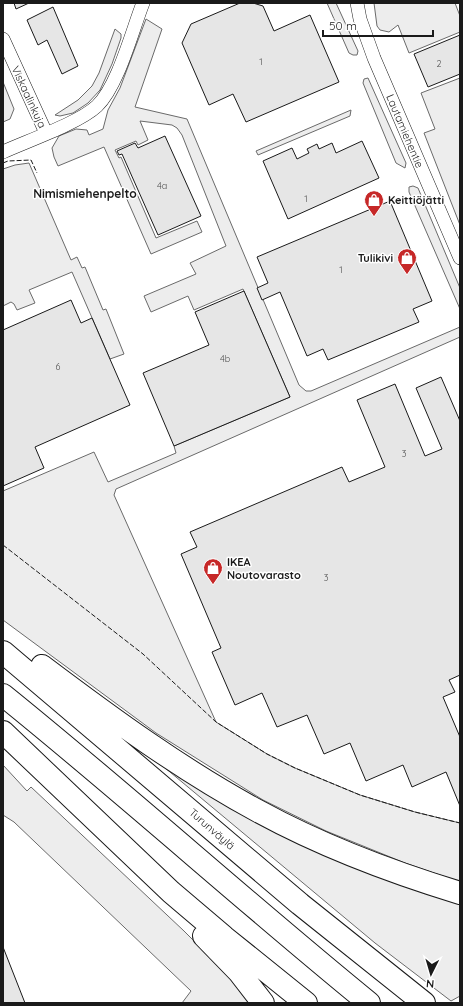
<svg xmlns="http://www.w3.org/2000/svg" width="463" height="1006" font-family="Quicksand,sans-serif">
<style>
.built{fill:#ededed;stroke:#6a6a6a}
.building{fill:#e6e6e6;stroke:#1a1a1a}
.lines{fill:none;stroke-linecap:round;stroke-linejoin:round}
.minor-casing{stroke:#1a1a1a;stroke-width:14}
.motorway-casing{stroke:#1a1a1a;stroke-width:24}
.minor{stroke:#fff;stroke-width:13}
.motorway{stroke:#fff;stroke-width:22}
.fence{stroke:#1a1a1a;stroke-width:1;stroke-dasharray:5 2;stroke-linecap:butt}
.labels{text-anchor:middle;stroke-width:3;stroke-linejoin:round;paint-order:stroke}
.number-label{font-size:9px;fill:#4d4d4d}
.street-label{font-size:11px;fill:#1a1a1a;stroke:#fff}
.poi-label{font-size:11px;font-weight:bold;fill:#1a1a1a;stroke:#fff;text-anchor:start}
.neighbourhood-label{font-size:12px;font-weight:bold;fill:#1a1a1a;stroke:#fff}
</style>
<rect width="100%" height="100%" fill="#fff"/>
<path class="built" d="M327,3h9l22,48 -1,4h-4l-4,-2z
M374,3h81l5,13v16l-51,21 -11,-28 -9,7 -9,-2 -3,-4z
M146,19l16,10 -27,78 52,12 112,266 7,6h5l149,-64v10l-344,152 -2,6 102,227 51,32 28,14 65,27 55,17 45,11v59l-55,-19 -79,-32 -63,-31 -107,-67 -153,-113v-129l91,-39 14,30 68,-29 -2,-7 116,-49 -47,-108 -49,21 -6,-14 -37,16 -7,-16 52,-22 -6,-11 36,-17 -44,-111 -5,-7 -5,-3 -32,-4 8,19 -10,5 -2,-4 -21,9 4,8 2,-1 35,81 41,-17 5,11 -51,22 -47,-107 -46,19 -4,-9 -2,-9 7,-12 17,-7 11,1 2,5 14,-6 5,-19 12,-22z
M115,29l6,5v4l-9,26 -12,26 -12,13 -15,10 -13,3 -5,-1 23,-15 14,-14 7,-13z
M368,78l38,85 -1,5 -9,-5 -33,-80 1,-4z
M460,78v147l-36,-92 11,-4 -14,-36z
M3,82l11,27 -4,10 -7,3z
M351,110l-1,6 -92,39 -2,-4z
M29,163l42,97 6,-3 5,11 3,-1 18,43 3,-1 18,45 -14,5 -38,-87 -43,18 6,13 -18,7 -3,-6 -3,-2 -8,4v-137l12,-4z
M413,186l5,2 42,100v21l-51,-117v-5z
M152,757l308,145v94l-9,5 -76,-58z
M3,765l24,26 4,-4 153,144 47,47 19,25h-68l9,-12 -177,-169 -11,-7z"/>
<path class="building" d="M14,3h15l-13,6z
M240,3h13l10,3 11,25 36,-16 29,67 -93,40 -13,-28 -24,11 -27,-62 9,-19z
M53,7l25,59 -16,8 -15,-34 -9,5 -11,-25z
M460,35v39l-32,13 -14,-33z
M165,136l36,80 -43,19 -36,-81 -3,1 -2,-4 18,-8 3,5z
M362,141l17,37 -91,41 -25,-58 29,-13 5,11 12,-6 -2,-4 10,-5 2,5 13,-6 4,10z
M390,201l42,100 -19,8 6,13 -91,38 -5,-11 -16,7 -27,-64 -18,8 -5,-12 11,-5 -11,-26z
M244,291l46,106 -116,49 -31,-73 66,-28 -14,-33z
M71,300l10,23 11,-5 38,87 -95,42 9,21 -41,18v-156z
M441,377l19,44v254l-11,5 6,12 -12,5 17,40v69l-14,-34 -34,15 -9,-22 -37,16 -16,-38 -26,11 -17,-39 -30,12 -15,-34 -27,12 -23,-53 9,-4 -40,-94 16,-7 -7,-15 152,-65 7,15 36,-15 -28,-67 38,-16 30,72 17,-7 -26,-61z
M3,947l22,56h-22z"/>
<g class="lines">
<defs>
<path id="minor" d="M357,3l3,16 14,39 86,200
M3,39l43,94
M3,152c24,-11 76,-29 94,-46 21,-20 35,-75 46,-103"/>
<path id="motorway" d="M3,652l297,252 124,99
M42,666c69,52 140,104 216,145 64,35 133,61 202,82
M3,695c124,100 242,207 366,308
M3,732l168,160 53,45 82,66
M204,936l35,36 24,31"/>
</defs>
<use href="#minor" class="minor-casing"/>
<use href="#motorway" class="motorway-casing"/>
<use href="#minor" class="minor"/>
<use href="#motorway" class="motorway"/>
<path class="fence" d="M3,163l5,-2 23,-1 6,13
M3,545l140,109 73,68 51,32 28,14 65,27 55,17 45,11"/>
</g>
<defs>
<symbol id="shop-pin" viewBox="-11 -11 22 30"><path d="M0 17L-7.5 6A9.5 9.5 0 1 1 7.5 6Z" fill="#c62828" stroke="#fff"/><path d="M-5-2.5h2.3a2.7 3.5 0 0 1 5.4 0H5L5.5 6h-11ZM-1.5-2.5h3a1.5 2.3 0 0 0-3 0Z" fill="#fff"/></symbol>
</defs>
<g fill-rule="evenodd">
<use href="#shop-pin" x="363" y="189" width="22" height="30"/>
<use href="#shop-pin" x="396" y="247" width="22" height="30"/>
<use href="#shop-pin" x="202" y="557" width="22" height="30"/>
</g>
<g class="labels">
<g class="number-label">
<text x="261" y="65">1</text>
<text x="439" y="67">2</text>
<text x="162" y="189">4a</text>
<text x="306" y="202">1</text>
<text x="341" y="273">1</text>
<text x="225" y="362">4b</text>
<text x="58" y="370">6</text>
<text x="404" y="457">3</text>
<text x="326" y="581">3</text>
</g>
<g class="street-label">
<text transform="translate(29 97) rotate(65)" y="4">Viskaalinkuja</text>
<text transform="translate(405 131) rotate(67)" y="4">Lautamiehentie</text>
<text transform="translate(212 829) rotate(41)" y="4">Turunväylä</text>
</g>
<g class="poi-label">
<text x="388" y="204">Keittiöjätti</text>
<text x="393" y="262" text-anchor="end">Tulikivi</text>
<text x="227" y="566">IKEA<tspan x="227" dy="13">Noutovarasto</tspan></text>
</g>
<g class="neighbourhood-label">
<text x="85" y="198">Nimismiehenpelto</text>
</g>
</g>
<rect width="463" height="1006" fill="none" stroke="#1a1a1a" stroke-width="8"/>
<g transform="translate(431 974) rotate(185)" stroke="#ffffff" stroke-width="3" paint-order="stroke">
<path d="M0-3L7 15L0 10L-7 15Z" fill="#1a1a1a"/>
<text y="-6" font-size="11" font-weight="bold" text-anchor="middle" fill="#1a1a1a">N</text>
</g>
<path d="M323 30v6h110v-6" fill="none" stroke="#1a1a1a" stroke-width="2"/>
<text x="329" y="30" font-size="12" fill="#1a1a1a" stroke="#ffffff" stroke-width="3" paint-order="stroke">50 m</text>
</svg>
